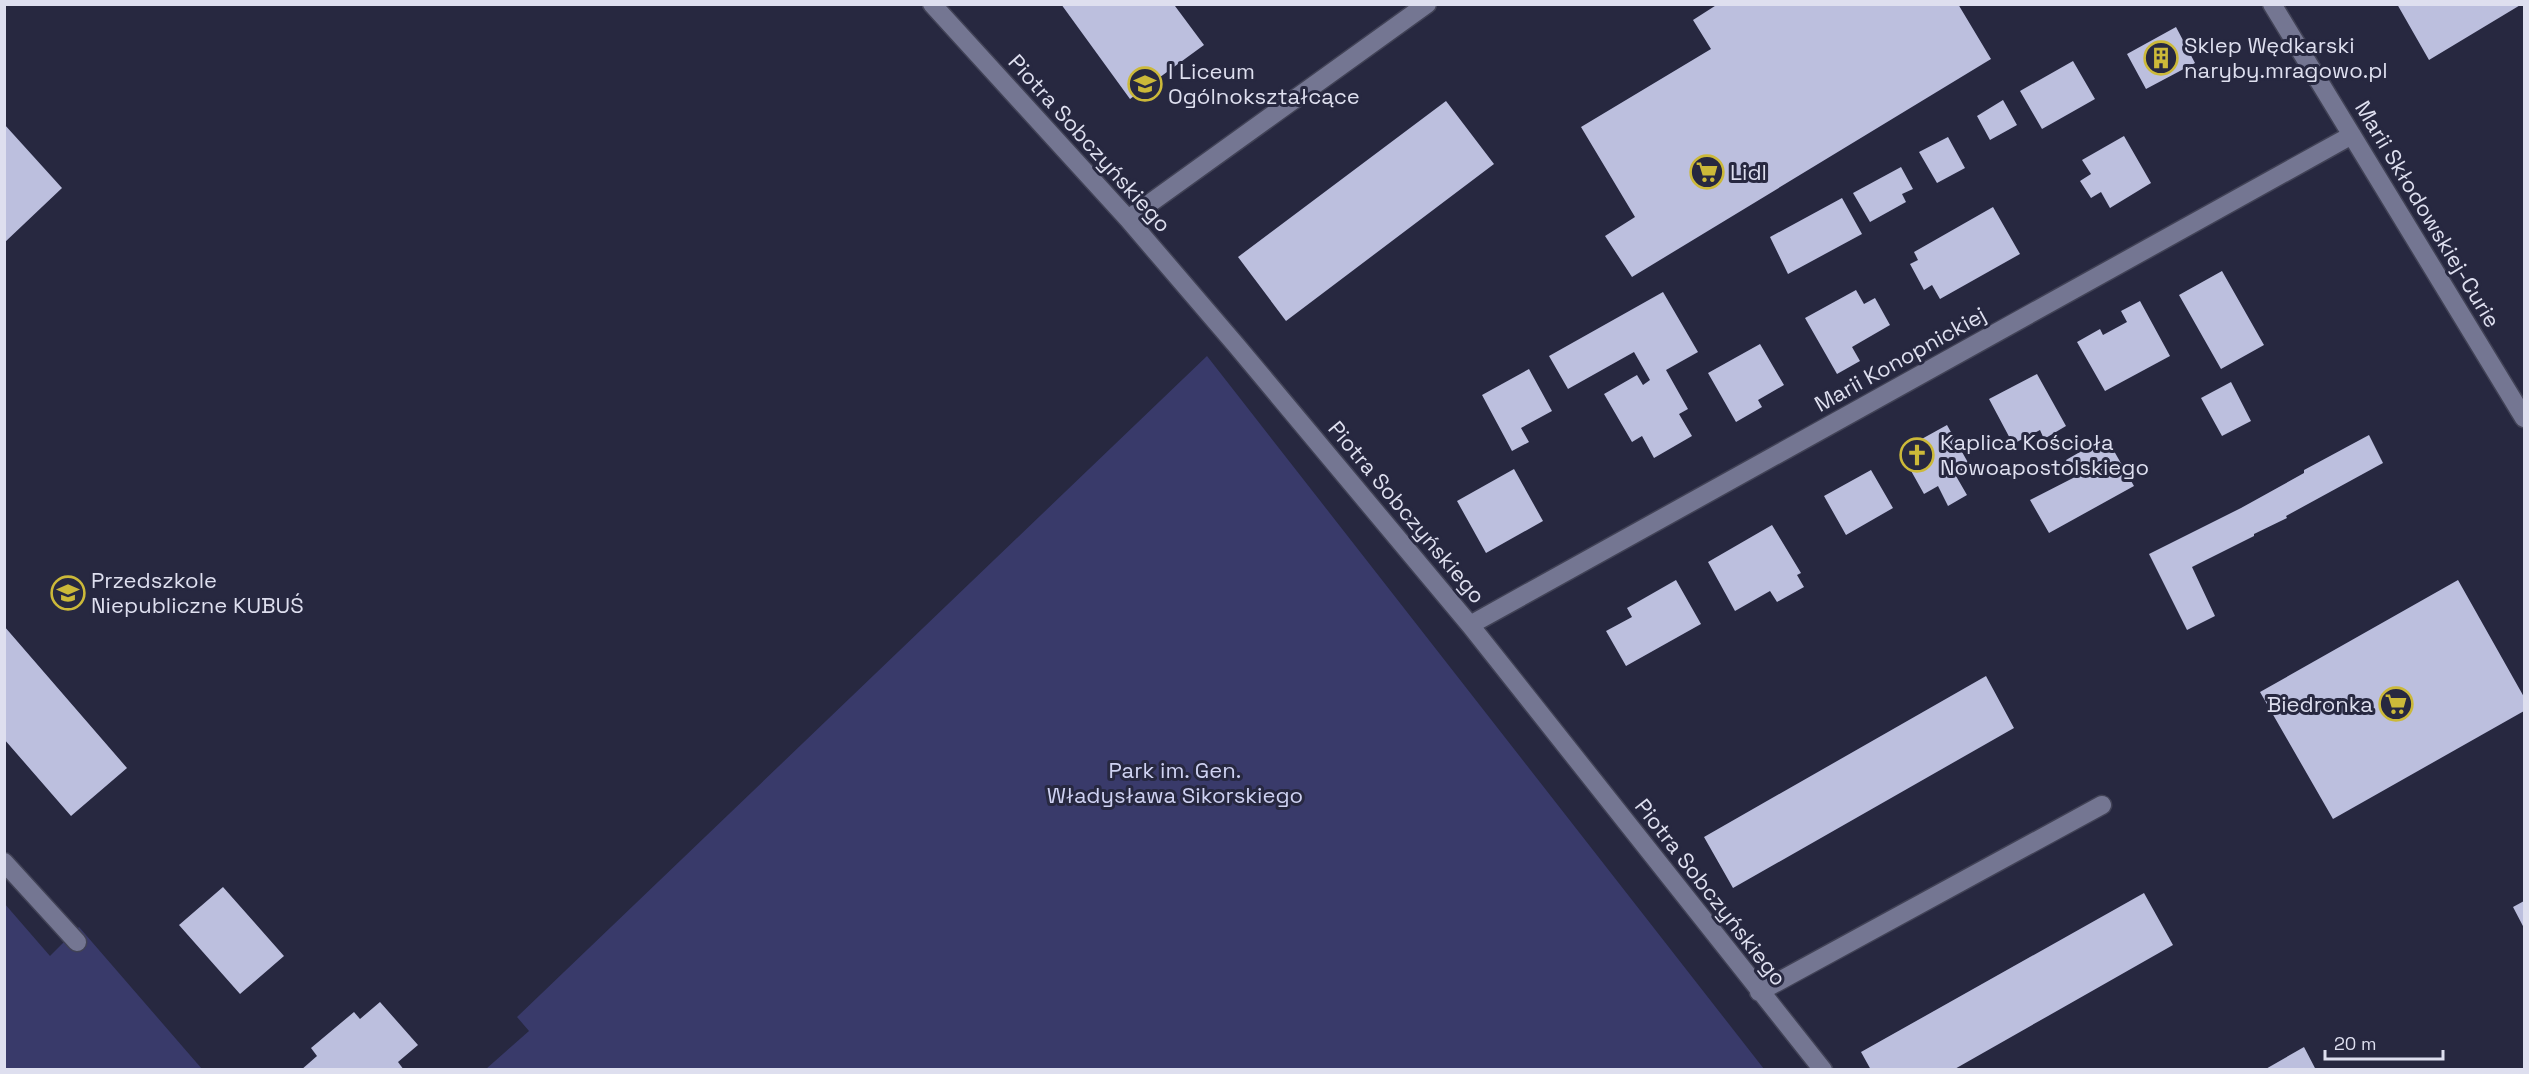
<svg xmlns="http://www.w3.org/2000/svg" width="2529" height="1074" font-family="'Space Grotesk',sans-serif">
<style>
.green{fill:#393a6a}
.building{fill:#bcbfde}
.lines{fill:none;stroke-linecap:round;stroke-linejoin:round}
.minor-casing{stroke:#414256;stroke-width:21}
.minor{stroke:#747692;stroke-width:18}
.labels{text-anchor:middle;stroke-width:6;stroke-linejoin:round;paint-order:stroke}
.poi-label{font-size:22px;fill:#dedfef;stroke:#272840;text-anchor:start}
.street-label{font-size:22px;fill:#dedfef;stroke:#272840}
.park-label{font-size:22px;fill:#cfd2f2;stroke:#272840}
</style>
<rect width="100%" height="100%" fill="#272840"/>
<path class="green" d="M1207,356l557,713h-1278l43,-38 -12,-14z
M4,903l46,53 29,-29 123,142h-197z"/>
<path class="building" d="M1061,4h116l-2,2 29,39 -74,54z
M1718,4h240l33,55 -359,218 -27,-41 30,-19 -54,-90 130,-78 -18,-29z
M2397,4h125l-93,56z
M2176,27l19,36 -49,26 -19,-35z
M2073,61l22,38 -53,30 -22,-38z
M2003,100l14,25 -27,15 -13,-24z
M1446,101l48,63 -208,157 -48,-64z
M4,124l58,64 -58,55z
M2124,136l27,47 -41,25 -9,-16 -10,6 -11,-17 11,-7 -9,-14z
M1948,137l17,31 -28,15 -18,-31z
M1901,167l12,22 -11,5 4,8 -36,20 -17,-29z
M1842,198l20,36 -74,40 -18,-37z
M1993,207l27,47 -80,45 -8,-14 -8,5 -14,-26 8,-4 -4,-8z
M2222,271l42,74 -43,24 -42,-74z
M1856,290l8,14 11,-6 15,27 -38,22 8,14 -23,13 -32,-56z
M1663,292l35,60 -32,18 22,39 -9,5 13,22 -38,22 -12,-22 -10,6 -28,-48 33,-19 6,10 7,-5 -16,-28 -66,37 -19,-33z
M2140,301l30,55 -65,35 -28,-49 23,-13 3,6 24,-13 -6,-11z
M1760,344l24,41 -26,15 4,7 -26,15 -28,-49z
M1529,369l23,42 -31,17 8,14 -17,9 -30,-56z
M2037,374l29,52 -22,13 -4,-9 -27,14 -24,-45z
M2231,382l20,39 -29,15 -21,-38z
M1947,425l24,43 -15,8 11,19 -19,11 -10,-20 -14,8 -24,-43z
M2369,435l14,28 -97,53 1,2 -33,16v2l-62,31 23,49 -28,14 -38,-76 92,-46 63,-35v-3z
M2106,437l28,49 -85,47 -19,-33 45,-23 -9,-17z
M1514,469l29,52 -57,32 -29,-52z
M1871,470l22,38 -47,27 -22,-39z
M1772,525l29,48 -4,2 7,12 -27,15 -7,-11 -35,20 -27,-49z
M1676,580l25,44 -75,42 -20,-35 26,-14 -5,-9z
M2458,580l66,117v14l-191,108 -73,-127z
M4,626l123,142 -56,48 -67,-77z
M1986,676l28,52 -281,160 -29,-51z
M223,887l61,69 -44,38 -61,-69z
M2144,893l29,52 -220,125h-82l-10,-18z
M2524,901v27l-11,-21z
M380,1002l38,43 -20,17 6,8h-103l16,-14 -6,-8 43,-36 6,7z
M2304,1047l12,23h-52z"/>
<g class="lines">
<defs>
<path id="minor" d="M932,4l196,215 108,126 234,280 353,445
M2272,4l252,414
M1128,219l299,-215
M1470,625l882,-490
M4,862l73,80
M1759,992l343,-187"/>
</defs>
<use href="#minor" class="minor-casing"/>
<use href="#minor" class="minor"/>
</g>
<defs>
<symbol id="building-ring" viewBox="-11 -11 22 22"><circle r="9.5" fill="#272840" stroke="#ccb939" stroke-width="1.5"/><path d="M-4-6H4V6H1V3H-1V6H-4ZM-2.5-4.3h1.7v1.8h-1.7ZM.8-4.3h1.7v1.8H.8ZM-2.5-1h1.7V.8h-1.7ZM.8-1h1.7V.8H.8Z" fill="#ccb939"/></symbol>
<symbol id="school-ring" viewBox="-11 -11 22 22"><circle r="9.5" fill="#272840" stroke="#ccb939" stroke-width="1.5"/><path d="M0-5L7-2L0 1L-7-2ZM-4 1L0 2.5L4 1V4Q0 6-4 4Z" fill="#ccb939"/></symbol>
<symbol id="supermarket-ring" viewBox="-11 -11 22 22"><circle r="9.5" fill="#272840" stroke="#ccb939" stroke-width="1.5"/><path d="M-6-5.5h2.5l.6 2H6L4.5 2H-2.5L-4.4-4H-6ZM-1.5 3.2a1.3 1.3 0 1 0 .1 0ZM3 3.2a1.3 1.3 0 1 0 .1 0Z" fill="#ccb939"/></symbol>
<symbol id="church-ring" viewBox="-11 -11 22 22"><circle r="9.5" fill="#272840" stroke="#ccb939" stroke-width="1.5"/><path d="M-1.2-6h2.4v3.5h3.3v2.4h-3.3V6h-2.4V-.1h-3.3v-2.4h3.3Z" fill="#ccb939"/></symbol>
</defs>
<g fill-rule="evenodd">
<use href="#building-ring" x="2142" y="39" width="38" height="38"/>
<use href="#school-ring" x="1126" y="65" width="38" height="38"/>
<use href="#supermarket-ring" x="1688" y="153" width="38" height="38"/>
<use href="#church-ring" x="1898" y="436" width="38" height="38"/>
<use href="#school-ring" x="49" y="574" width="38" height="38"/>
<use href="#supermarket-ring" x="2377" y="685" width="38" height="38"/>
</g>
<g class="labels">
<g class="poi-label">
<text x="2184" y="53">Sklep Wędkarski<tspan x="2184" dy="25">naryby.mragowo.pl</tspan></text>
<text x="1168" y="79">I Liceum<tspan x="1168" dy="25">Ogólnokształcące</tspan></text>
<text x="1730" y="180">Lidl</text>
<text x="1940" y="450">Kaplica Kościoła<tspan x="1940" dy="25">Nowoapostolskiego</tspan></text>
<text x="91" y="588">Przedszkole<tspan x="91" dy="25">Niepubliczne KUBUŚ</tspan></text>
<text x="2373" y="712" text-anchor="end">Biedronka</text>
</g>
<g class="street-label">
<text transform="translate(1090 143) rotate(48)" y="8">Piotra Sobczyńskiego</text>
<text transform="translate(2428 214) rotate(59)" y="8">Marii Skłodowskiej-Curie</text>
<text transform="translate(1900 359) rotate(-29)" y="8">Marii Konopnickiej</text>
<text transform="translate(1407 512) rotate(50)" y="8">Piotra Sobczyńskiego</text>
<text transform="translate(1711 892) rotate(52)" y="8">Piotra Sobczyńskiego</text>
</g>
<g class="park-label">
<text x="1175" y="778">Park im. Gen.<tspan x="1175" dy="25">Władysława Sikorskiego</tspan></text>
</g>
</g>
<rect width="2529" height="1074" fill="none" stroke="#dedfef" stroke-width="12"/>
<path d="M2325 1050v9h118v-9" fill="none" stroke="#dedfef" stroke-width="3"/>
<text x="2334" y="1050" font-size="18" fill="#dedfef" stroke="#272840" stroke-width="4.5" paint-order="stroke">20 m</text>
</svg>
